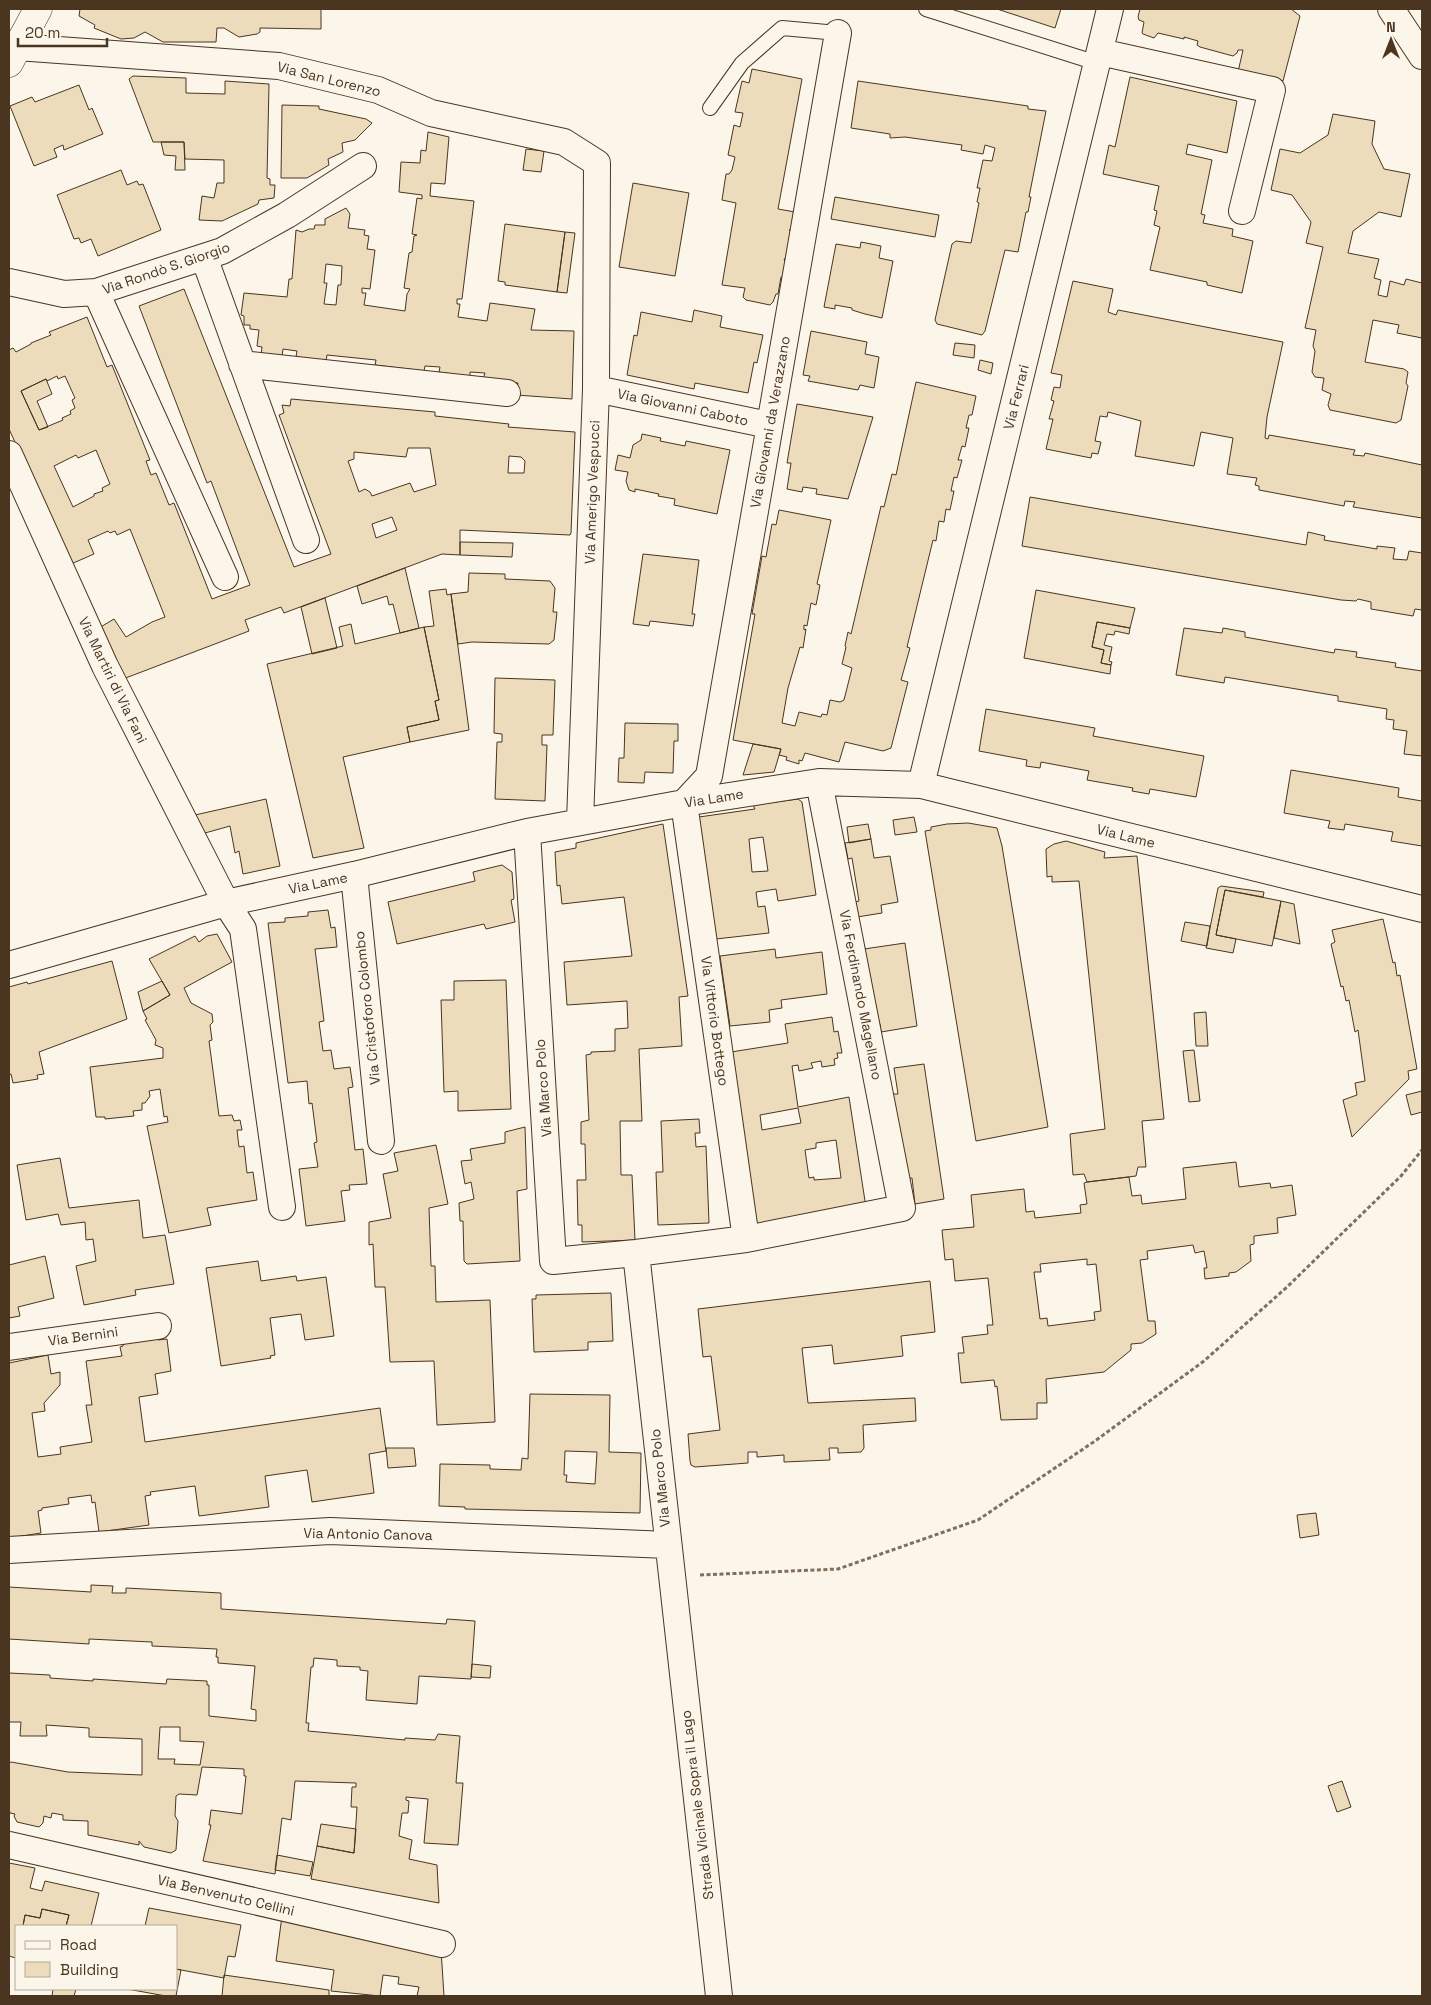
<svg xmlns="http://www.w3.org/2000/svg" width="1431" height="2005" font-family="'Space Grotesk',sans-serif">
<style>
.building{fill:#ecdcbc;stroke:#4a3520;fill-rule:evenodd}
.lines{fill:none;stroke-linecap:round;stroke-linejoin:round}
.service-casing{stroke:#4a3520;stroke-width:16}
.minor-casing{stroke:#4a3520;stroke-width:28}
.secondary-casing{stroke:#4a3520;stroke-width:29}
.path{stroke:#7f6f5c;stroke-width:3;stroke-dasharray:4 2.5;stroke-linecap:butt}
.service{stroke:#fbf6e9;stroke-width:14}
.minor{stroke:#fbf6e9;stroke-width:26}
.secondary{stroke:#fbf6e9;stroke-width:28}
.labels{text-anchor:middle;stroke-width:4;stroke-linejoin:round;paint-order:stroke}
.street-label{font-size:14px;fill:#4a3520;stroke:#fbf6e9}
</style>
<rect width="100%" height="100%" fill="#fbf6e9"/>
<path class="building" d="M80,9h241v20l-61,-1v4l-3,2 -18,3 -15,-9h-7l-1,14h-53l-18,-10 -11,6 -13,1 -27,-11 1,-3 -16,-9z
M997,9h64l-6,19z
M1140,9h151l9,7 -17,65 -45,-9 5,-22h-5l-1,3 -4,3 -33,-9 -3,-2 1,-4 -14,-4v2l-26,-6 -4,5 -11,-4 -1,-1 2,-11 -5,-2 -1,-3z
M752,69l50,10 -24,130 17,3 -2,16 -4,2 3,3 -5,24 -3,2 2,4 -1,12 -4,2 -3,17h-2l-3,8 -3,3 -24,-5 -3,-3 2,-9 -23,-3 14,-82 -14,-3 4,-26h3l3,-4 3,-13 -7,-2 6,-30 6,2 3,-14 -8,-1 7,-31 7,2z
M133,76l53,2v15l39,1v-13l44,3 -2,94 3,1v6h5l-1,13 -15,2 -1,4 -36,17 -23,-1 3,-24 12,2 3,-15h7v-23l-39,-1 -1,-17h-31l-24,-63z
M1130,77l107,24 -10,52 -39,-9 -2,10 26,6 -11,54 4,1 -2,8 30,6 -1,7 21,5 -11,52 -35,-8v-3l-57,-12 10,-43 -6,-2 3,-14 -3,-1 5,-24 -56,-12 6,-29 6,2z
M858,81l170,25v3l18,2 -17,86h2l-3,15h-2l-8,40 -13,-2 -20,81 -3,4 -45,-11 -2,-4 17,-76 4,-3 15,2 8,-40 -2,-1 3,-14h-3l6,-28 9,1 3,-13 -10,-3 -2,9 -22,-4 1,-5 -57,-8 -15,1v-4l-39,-6z
M79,85l10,25 3,-2 11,26 -39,16 -1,-5 -9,4 3,8 -23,9 -24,-60 22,-9 3,5z
M282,105l37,1v3l47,10 6,4 -17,17 -13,3 1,9 -15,7 1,6 -22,13h-26z
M1333,114l42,7 -3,23 12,25 26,5 -9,43 -22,-5 -26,19 -5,22 31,6 -5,19 7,2 -3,15 9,2 3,-16 14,4 2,-6 16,4v55l-25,-5 2,-8 -26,-5 -8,42 39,7 4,3 -2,11 2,3 -7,34 -5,3 -66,-13 -2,-5 3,-11 -9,-4 2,-12 -9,-1 -3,-5 3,-21 -2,-5 3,-16 -11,-2 18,-81 -17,-4 5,-21 -19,-27 -21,-5 9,-41 20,4 28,-18z
M428,132l21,5 -4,47 -14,-1 -1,13 44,5 -12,98h-5v5h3l-2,13 29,4 3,-18 45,6 -4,21 43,1 -2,68 -56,-4 2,-12 -35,-4 2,-6 -15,-1v5l-31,-5 1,-5 -15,-1 -1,5 -49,-6 1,-5 -49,-5 -1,6 -30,-4 1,-6 -14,-2 -1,8 -21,-2 1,-8 -5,-1 2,-16 -9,-1v-4h-6v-9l-3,-1 3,-22 43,4 2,-18h3l4,-49 6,2 7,-3h5l1,-4h10v-6l21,-11 4,6 -2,14 17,2 -1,5 5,1 -2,13 8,1 -5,39 -8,-1v5h4l-2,12 41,6 2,-17 3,-5 -6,-1 5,-35 3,-1 2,-16 3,-1 -5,-1 5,-36 5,1v-4l-23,-3 2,-30 19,1 1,-13 5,1zM326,264l16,2 -1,19h-3l-2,20 -12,-1 3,-21h-3z
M161,142h23l1,28h-10l1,-14 -12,-1z
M526,149l18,2 -3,21 -18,-2z
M121,170l6,15 10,-4 2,4 4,-1 18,46 -63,26 -7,-17 -10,4 -2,-5 -5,1 -17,-44z
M633,183l56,10 -14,83 -56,-9z
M835,197l104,18 -4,22 -104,-18z
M505,224l60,8 -8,60 -52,-7v-3l-7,-1z
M565,232l10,1 -8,60 -10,-1z
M861,242l20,4 -2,12 14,3 -11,57 -17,-4 -13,-4v-2l-17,-3v4l-11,-2 12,-63 24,4z
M1073,281l40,8 -5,23 8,3 2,-5 165,32 -16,75 -2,21 3,1 1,-4 86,15 -2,5 11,1 1,-3 57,12v53l-69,-11 2,-5 -10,-1 -1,5 -85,-16v-4l-4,-1 2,-7 -30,-4 6,-36 -32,-6 -7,34 -59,-10 6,-35 -33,-9 -1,5 -7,-1 -5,25 6,1 -3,12 -6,-1 -1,5 -45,-9 7,-30h-4l5,-18 -3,-1 3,-13 6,1 2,-13 -11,-2z
M184,289l110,278 37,-13 -52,-139 5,-2 -2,-8 8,1 1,-7 144,13v4l74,8 -1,3 67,5 -4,101 -1,2 -110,-5v25l-18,-1 -158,59 -3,-6 -36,13 4,11 -126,48 -24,-51 15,-9 12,18 26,-15 13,-5 -35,-88 -13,6 -2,-4 -5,2 -2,-2 -20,9 6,14 -23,10 -62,-135v-79l4,-2 3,4 15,-8v-1l20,-8 -2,-3 38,-15 20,50 5,-2 38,95 -4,1 5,14 5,-2 13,32 5,-2 38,96 38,-14 -39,-104 -4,2 -68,-177zM57,376l1,3 7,-3 10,22 -3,2 3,8 -5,3 1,3 -9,4 1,2 -24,10 -18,-39 25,-12 1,2zM408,448h22l6,37 -22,7 -4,-9 -38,13 -2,-4 -5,-3 -6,3 -11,-31 6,-2v-7l52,5zM96,450l14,34 -8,4 1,3 -9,3v2l-21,11 -19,-41 22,-11 2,3zM509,456l12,1 4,4 -1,12h-16zM392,517l5,13 -21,8 -4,-14z
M694,310l28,6 -2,11 43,8 -6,28 -3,-1 -6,31 -53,-10 -1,6 -67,-14 7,-40 3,1 4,-24 51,10z
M811,331l56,11 -2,12 14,3 -5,31 -14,-3 -2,5 -50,-9 2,-5 -7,-1z
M955,343l20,2 -1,13 -21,-3z
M980,360l13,3 -2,11 -13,-4z
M46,379l6,15 -15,7 11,26 -9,3 -18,-39z
M916,382l60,14 -4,19h-3l-3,13h3l-4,19 -3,-1 -4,14h4l-5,18 -3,-1 -3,14h3l-4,19 -4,-1 -2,13 -5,-1 -3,20 -3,-1 -26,107 3,1 -9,32 7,2 -17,66 -8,3 -38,-9 -6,20 -34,-9 -3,8 -3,-1v4l-13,-4 1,-3 -8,-2 2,-6 -48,-9 22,-126h-3l10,-58 4,1 6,-33 4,1 3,-15 52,10 -14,64 3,1 -4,20 -5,-2 -4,23 -3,-1v5l2,-1 -3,19 -3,-1 -12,41 -6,35 13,3 4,-14 22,5 1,-3 5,1 3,-15 10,2 4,-2 8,-32 -10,-4 4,-17 -1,-1 3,-14 3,2 30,-128 3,1 8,-33 4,1z
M797,404l76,13 -25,82 -32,-5 1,-5 -14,-2 -1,5 -15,-3 4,-26h-4z
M642,434l19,4 -1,3 25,5 1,-5 44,9 -13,64 -43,-9 1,-6 -17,-3 1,-2 -24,-5v3l-6,-2 -3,-9 2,-9 -13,-2 3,-15 12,3 3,-13 8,-5z
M1030,497l276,48 2,-13 17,4 -1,4 53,9v-3l18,2 -2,11 14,1 2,-9 13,2v57l-7,-1 -2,7 -42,-7v-7l-13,-3 -2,2 -15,-1 -319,-54z
M460,542l53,1 -1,14 -52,-2z
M643,554l56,6 -7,54h3l-2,12 -43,-5 -1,5 -16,-2z
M405,568l14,60 -19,5 -7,-29 -4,1 -2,-9 -25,8 -5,-18z
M469,573l36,1v5l45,2 5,7 -2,24h4l-3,28 -5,4 -77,-2 -14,2 -7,-50 17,-2z
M446,589l1,6 4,-1 18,136 -59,12 -3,-15 32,-7 -4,-19 4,-1 -15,-73 10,-1 -5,-35z
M1036,590l99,18 -5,20 -33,-6 -5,25 12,3 -3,13 10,2 -1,9 -86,-16z
M325,598l12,50 -25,6 -11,-47z
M1097,622l33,6 -1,6 -14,-3 -1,4 -7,-1 -3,11 8,2 -3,14 3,1 -1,3 -10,-2 3,-13 -12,-3z
M351,624l4,20 69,-17 15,73 -4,1 4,19 -32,7 3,15 -67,15 21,91 -51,10 -46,-194 76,-18 -4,-19z
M1184,628l38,5 1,-5 22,4v5l89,16 1,-4 22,3 -1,5 40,6 -1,4 27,4v85l-18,-2 3,-23 -14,-2 1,-9 -8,-1 1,-10 -49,-8v-5l-113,-19 -1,6 -48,-8z
M495,678l60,2 -2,55h-11v10h5l-2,56 -50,-2 2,-57h5v-8l-8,-1z
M986,709l109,19 -2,8 111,20 -8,41 -46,-8 -1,5 -17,-3 1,-3 -46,-8 2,-9 -48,-9 -1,6 -14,-2 1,-6 -48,-9z
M625,723l53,1v17h-4l-1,32 -28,-1 -1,11 -26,-1 1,-24h5z
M753,744l28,5 -7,23 -31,3z
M1291,770l108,18 -1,9 24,4v45l-31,-5 2,-9 -48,-8 -1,6 -16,-2 2,-7 -46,-8z
M266,799l14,67 -37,8 -4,-23 -4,2 -5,-27 -25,7 -10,-18z
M798,799l4,3 14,93 -38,6 -2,-12 -20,3 2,15 7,-1 4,27 -53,6 -17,-122 56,-8 -2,-4zM763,837l5,34 -16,1 -3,-33z
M914,817l3,15 -22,3 -2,-15z
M968,823l29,5 5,18 46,281 -72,14 -51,-310 6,-1v-3l16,-3z
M663,824l25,172 -9,1 3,49 -43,3 3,72h-22l1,54h11l3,65 -53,2v-17h-4l-1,-45h9l-1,-36h-4v-22l8,-2 -3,-65 5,-1v-2l24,-1v-22l13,-1 -1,-27 -60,4 -3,-43 68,-6 -8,-59 -62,7 -2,-19 -3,1 -2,-34 21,-4v-5z
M868,824l3,15 -22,4 -2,-16z
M871,839l3,19 16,-2 8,46 -17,3 1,8 -25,4 -2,-15 4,-1 -7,-43 -4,1 -3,-16z
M1066,841l39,11 -1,6 33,-2 27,263 -22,2 4,46h-8l-2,9 -49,6 -3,-8 -11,1 -3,-41 35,-5 -26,-248 -27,1v-6l-5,1 -1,-28 8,-5z
M502,865l10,7 2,27 -3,1 4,22 -29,7 -2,-5 -87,20 -9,-42 87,-21 -2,-9z
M1221,886l43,6 -1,5 -38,-7 -9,45 20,4 -3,14 -27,-5 12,-60z
M1225,890l56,11 -9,45 -56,-11z
M1281,901l13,3 6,40 -26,-6z
M328,910l3,18 4,-1 2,20 -22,2 9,72 -5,1 4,29 8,-1 3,19 16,-2 3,20 -5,1 7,62 8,-1 4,35 -18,1 1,5 -9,1 4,30 -39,5 -7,-57 19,-2 -4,-24 3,-1 -5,-39 -3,1 -2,-23 -19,2 -20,-160 17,-1v-4l23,-2v-4z
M1383,919l10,44 2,-1 2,14 3,-1 17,94 -9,2 1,8 -57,58 -9,-37 14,-5 -2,-12 10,-2 -7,-51 -3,2 -6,-32 -3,1 -3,-15 -2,1 -10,-43 4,-2 -3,-12z
M1185,922l25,4 -3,20 -26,-5z
M217,934l15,28 -48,26 7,15 21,11 1,8 -3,3 2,15 -3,1 10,75 13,-1 2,6 6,-1 2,10h-5l2,17 5,-1 3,27 6,-1 4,28 -50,8 4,17 -42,8 -22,-107 21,-4 -1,-6 -3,1 -4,-28 -11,2 1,5 -5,7h-3v7l-9,1 1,5 -29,3v-2h-9l-6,-50 73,-9v-10l-8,-3 1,-5 -11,-20 2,-1 -4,-8 27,-16 -21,-36 46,-23 4,6 8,-6z
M905,943l12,83 -36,6 -1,-8h-6l-10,-75z
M775,949l1,9 46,-6 5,42 -46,6 1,8 -13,2 1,12 -40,4 -10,-70z
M112,961l15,58 -88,33 5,22 -7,1 1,4 -25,4 -2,-9 -2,1v-88l18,-5 1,2z
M506,980l5,129 -53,2v-20l-14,1 -3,-92h13v-19z
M162,981l8,14 -27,16 -5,-19z
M1206,1012l2,34h-12l-2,-33z
M832,1017l2,15 4,-1 4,22h-5l1,5 -4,1 1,6 -13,2 -1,-6 -10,2 2,5 -14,3 -1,-6 -6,1 6,41 51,-10 18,117 -111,14 -25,-176 57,-9 -3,-19zM798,1108l3,15 -39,7 -2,-15zM836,1140l5,38 -27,2v-3l-5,1 -4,-28 11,-2v-5z
M1194,1050l6,51 -11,1 -6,-51z
M924,1064l20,135 -29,5 -3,-26 -6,1 -13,-85h5l-4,-26z
M1422,1091v21l-11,3 -5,-20z
M699,1119l1,14h-5l1,14 10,-1 3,77 -51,2 -2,-53h7l-2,-51z
M525,1127l2,62 -10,2 3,70 -53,3 -3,-3 -1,-40h-3l-1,-18 15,-4 -3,-17 -6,2 -4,-23 11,-1 -2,-11 35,-6v-11z
M436,1145l12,59 -19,4 2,58h4l1,36 54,-2 5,122 -58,3 -3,-64 -44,1 -5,-75h-10l-2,-43 -4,1v-23l22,-4 -8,-44 15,-3 -4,-18z
M60,1158l9,50 70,-8 4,38 22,-3 9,49 -39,6 1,5 -52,10 -8,-39 20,-5 -3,-22 -7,1 -1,-18 -24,3 -3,-11 -32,6 -9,-55z
M1236,1162l3,25 31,-4 1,5 21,-3 4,30 -19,3 1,15 -24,3v8l-4,1 1,16 -15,11 -7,1v3l-24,3 -1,-11h3l-3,-17 -9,2 -2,-8 -46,6 1,8 -8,1 8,61h7l1,13 -14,9 -11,1v6l-27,22 -58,7 1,24h-10v16l-36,1 -4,-34 -2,1 -1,-7 -33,3 -3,-30h6l-2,-16 26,-3 -1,-9h6l-5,-47 -33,3 -2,-22 -8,1 -3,-30 32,-3 -3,-32 53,-6 2,23 8,-1 1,7 46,-5 -1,-8 7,-1 -3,-21 3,-1 42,-5 3,19 9,-1 1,9 44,-5 -3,-31zM1087,1259v6l9,-1 5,47 -7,1 1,8 -47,6 -1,-8 -7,1 -6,-47h7l-1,-8z
M45,1256l9,42 -36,9 2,9 -11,2v-53z
M258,1261l3,20 35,-5 1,5 29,-4 8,59 -29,4 -4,-26 -31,4 5,37 -5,1 1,2 -50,8 -15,-98z
M930,1281l5,51 -34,4 2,20 -69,8 -2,-19 -30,3 6,55 107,-5 1,23 -53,4 1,23 -3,4 -23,1v-5h-9l1,12 -46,2v-7l-27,2v-5h-9v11l-53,4 -4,-2 -1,-4 -2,-27 32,-4 -9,-74 -8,1 -5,-48z
M611,1293l2,48 -25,1v8l-54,2 -2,-53h4v-4z
M157,1338l1,2 9,-1 4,32 -16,3 3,20 -19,3 6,45 235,-34 6,43 -17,3 5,39 -62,9 -5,-32 -42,6 4,31 -70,9 -4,-30 -45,6 1,3 -6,1 4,29 -50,7 -4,-30 -3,1 -1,-8 -23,3 1,6 -27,4v2l-4,1 3,22 -32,5v-175l39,-8 3,19 9,-2v13l-16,18 1,8 -13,2 6,44 23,-3 -1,-7 32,-5 -6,-37h6l-6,-44 36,-5 -2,-9 3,-1v-2z
M530,1394l80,1 -1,57 32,1 -1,60 -175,-4v-2l-26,-1 1,-42 50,1v4l31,1 1,-12 6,1zM565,1451l32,1 -2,32 -29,-2 1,-7h-3z
M386,1448h28l2,18 -28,2z
M1316,1513l3,22 -19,3 -3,-23z
M91,1585l22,1 -1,7h14v-5l95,5v16l225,15 1,-5 28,2 -4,58 -52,-3 -2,28 -51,-4 2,-29 -8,-1v-3l-23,-1v-6l-23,-2 -1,9h-2l-5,56h3l-1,8 97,9v-2l30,2 3,-6 22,2 -4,47h7l-5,62 -34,-2 4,-44 -22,-2v3l3,1 -1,12h-6l-3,23 13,4 -3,19 28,6 2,38 -128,-24 6,-33 37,7 3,-46h-6l1,-20h4v-4l-61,-2 -4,39 -9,-2 -7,56 -72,-13 8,-36h-2l2,-15 31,4 4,-38h-2v-7l-42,-2 -5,28 -18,-1 -3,2 -1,20 3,5 -2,29 -5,3 -27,-6 -5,-6v4l-51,-10v-14l-25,-1v-5l-11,-2 -1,5 -7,-2 -1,7 -4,4 -22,-5 -3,-6 1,-2 -5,-1 -1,-5v-45l2,-1 57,10 74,3v-36l-53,-2v-9l-43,-3 1,11h-27l1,-14h-12v-49l41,2v3l43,3v-2l73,5 1,-5 40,2v4h2v31l47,5v-11l-5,-1 4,-43 -37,-3v-6h-2l1,-8 -65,-3v-4l-63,-3v5l-80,-5v-52l82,5zM160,1727h20v14l24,1 -4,23 -26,-1 1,-5h-17z
M472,1664l19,2 -1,12 -19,-1z
M1342,1781l9,26 -14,5 -9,-26z
M321,1824l35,5 -2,24 -37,-7z
M277,1855l36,7 -3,14 -35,-6z
M9,1863l26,5 -5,20 12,3 3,-10 54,12 -8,33h-25l3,-11 -27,-6 -2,9 -15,-3 -2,11h-7v32l-7,-2z
M149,1908l92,17 -6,32 -7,-1 -4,22 -48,-9v-43h-31z
M42,1909l27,6 -3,11h-43l2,-11 15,3z
M282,1916l159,33 3,47h-27l2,-9 -21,-3 1,-7 -16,-2 -3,21 -49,-5 3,-21 -58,-9z
M176,1969l5,1 -5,26h-10l-39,-7h49z
M224,1975l105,15v6h-107z
M53,1989h23l-2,7h-22z"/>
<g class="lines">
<defs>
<path id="service" d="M926,9l171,54
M710,108l32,-45 40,-35 56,5"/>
<path id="minor" d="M1391,9l31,47
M17,47l262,19 99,24 53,23 133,29 33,21 -1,226 -16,432
M1100,52l172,38 -30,121
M204,257l102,283
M9,282l55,12 32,-2 126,-41 65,-36 76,-49
M96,292l129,285
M242,364l265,29
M596,389l173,36
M9,454l96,212 121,237 17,26 39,278
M921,785l189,-776
M527,832l26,429 83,-8 110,-14 156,-31 -83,-426
M354,875l27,266
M9,965l217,-62 128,-28 173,-43 157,-29 135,-21 102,3 501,124
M746,1239l-62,-436 25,-27 129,-743
M636,1253l83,743
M9,1347l149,-21
M9,1550l321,-19 338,14
M9,1845l433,99"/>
<path id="secondary" d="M9,63l29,-54"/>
</defs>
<use href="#service" class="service-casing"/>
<use href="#minor" class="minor-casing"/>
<use href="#secondary" class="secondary-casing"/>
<path class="path" d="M700,1575l138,-6 140,-49 117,-79 109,-80 83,-74 114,-111 21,-26"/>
<use href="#service" class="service"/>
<use href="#minor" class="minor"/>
<use href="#secondary" class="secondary"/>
</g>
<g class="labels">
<g class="street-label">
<text transform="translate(329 79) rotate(14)" y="5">Via San Lorenzo</text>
<text transform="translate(166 268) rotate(-19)" y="5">Via Rondò S. Giorgio</text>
<text transform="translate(1016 397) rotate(-76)" y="5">Via Ferrari</text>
<text transform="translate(683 407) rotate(12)" y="5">Via Giovanni Caboto</text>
<text transform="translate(770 422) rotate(-80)" y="5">Via Giovanni da Verazzano</text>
<text transform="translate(592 492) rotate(-88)" y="5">Via Amerigo Vespucci</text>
<text transform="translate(113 680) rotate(64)" y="5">Via Martiri di Via Fani</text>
<text transform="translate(714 798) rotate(-9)" y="5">Via Lame</text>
<text transform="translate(1126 836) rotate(14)" y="5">Via Lame</text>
<text transform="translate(318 883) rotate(-12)" y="5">Via Lame</text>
<text transform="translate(861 995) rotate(79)" y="5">Via Ferdinando Magellano</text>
<text transform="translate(367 1008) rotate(-96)" y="5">Via Cristoforo Colombo</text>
<text transform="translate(715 1021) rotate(82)" y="5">Via Vittorio Bottego</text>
<text transform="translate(543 1088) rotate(-94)" y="5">Via Marco Polo</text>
<text transform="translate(83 1336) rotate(-8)" y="5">Via Bernini</text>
<text transform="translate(660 1478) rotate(-96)" y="5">Via Marco Polo</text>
<text transform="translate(368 1534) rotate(1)" y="5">Via Antonio Canova</text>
<text transform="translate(697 1805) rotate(-97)" y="5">Strada Vicinale Sopra il Lago</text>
<text transform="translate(226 1895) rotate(13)" y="5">Via Benvenuto Cellini</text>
</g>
</g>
<rect width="1431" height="2005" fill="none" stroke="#4a3520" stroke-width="20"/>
<rect x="15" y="1925" width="162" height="65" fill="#fbf6e9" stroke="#b4a999"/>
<rect x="25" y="1941" width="25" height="8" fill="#fbf6e9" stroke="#b4a999"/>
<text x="60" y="1950" font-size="15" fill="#4a3520">Road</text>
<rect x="25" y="1962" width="25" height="15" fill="#ecdcbc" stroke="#b4a999"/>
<text x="60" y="1975" font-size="15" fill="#4a3520">Building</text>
<g transform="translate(1391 40)" stroke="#fbf6e9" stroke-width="4" paint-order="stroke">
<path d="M0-4L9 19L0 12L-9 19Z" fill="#4a3520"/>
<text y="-8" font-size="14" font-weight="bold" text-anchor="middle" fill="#4a3520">N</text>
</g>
<path d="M18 38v8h89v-8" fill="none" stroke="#4a3520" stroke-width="2.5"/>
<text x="25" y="38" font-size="15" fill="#4a3520" stroke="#fbf6e9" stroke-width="4" paint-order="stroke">20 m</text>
</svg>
